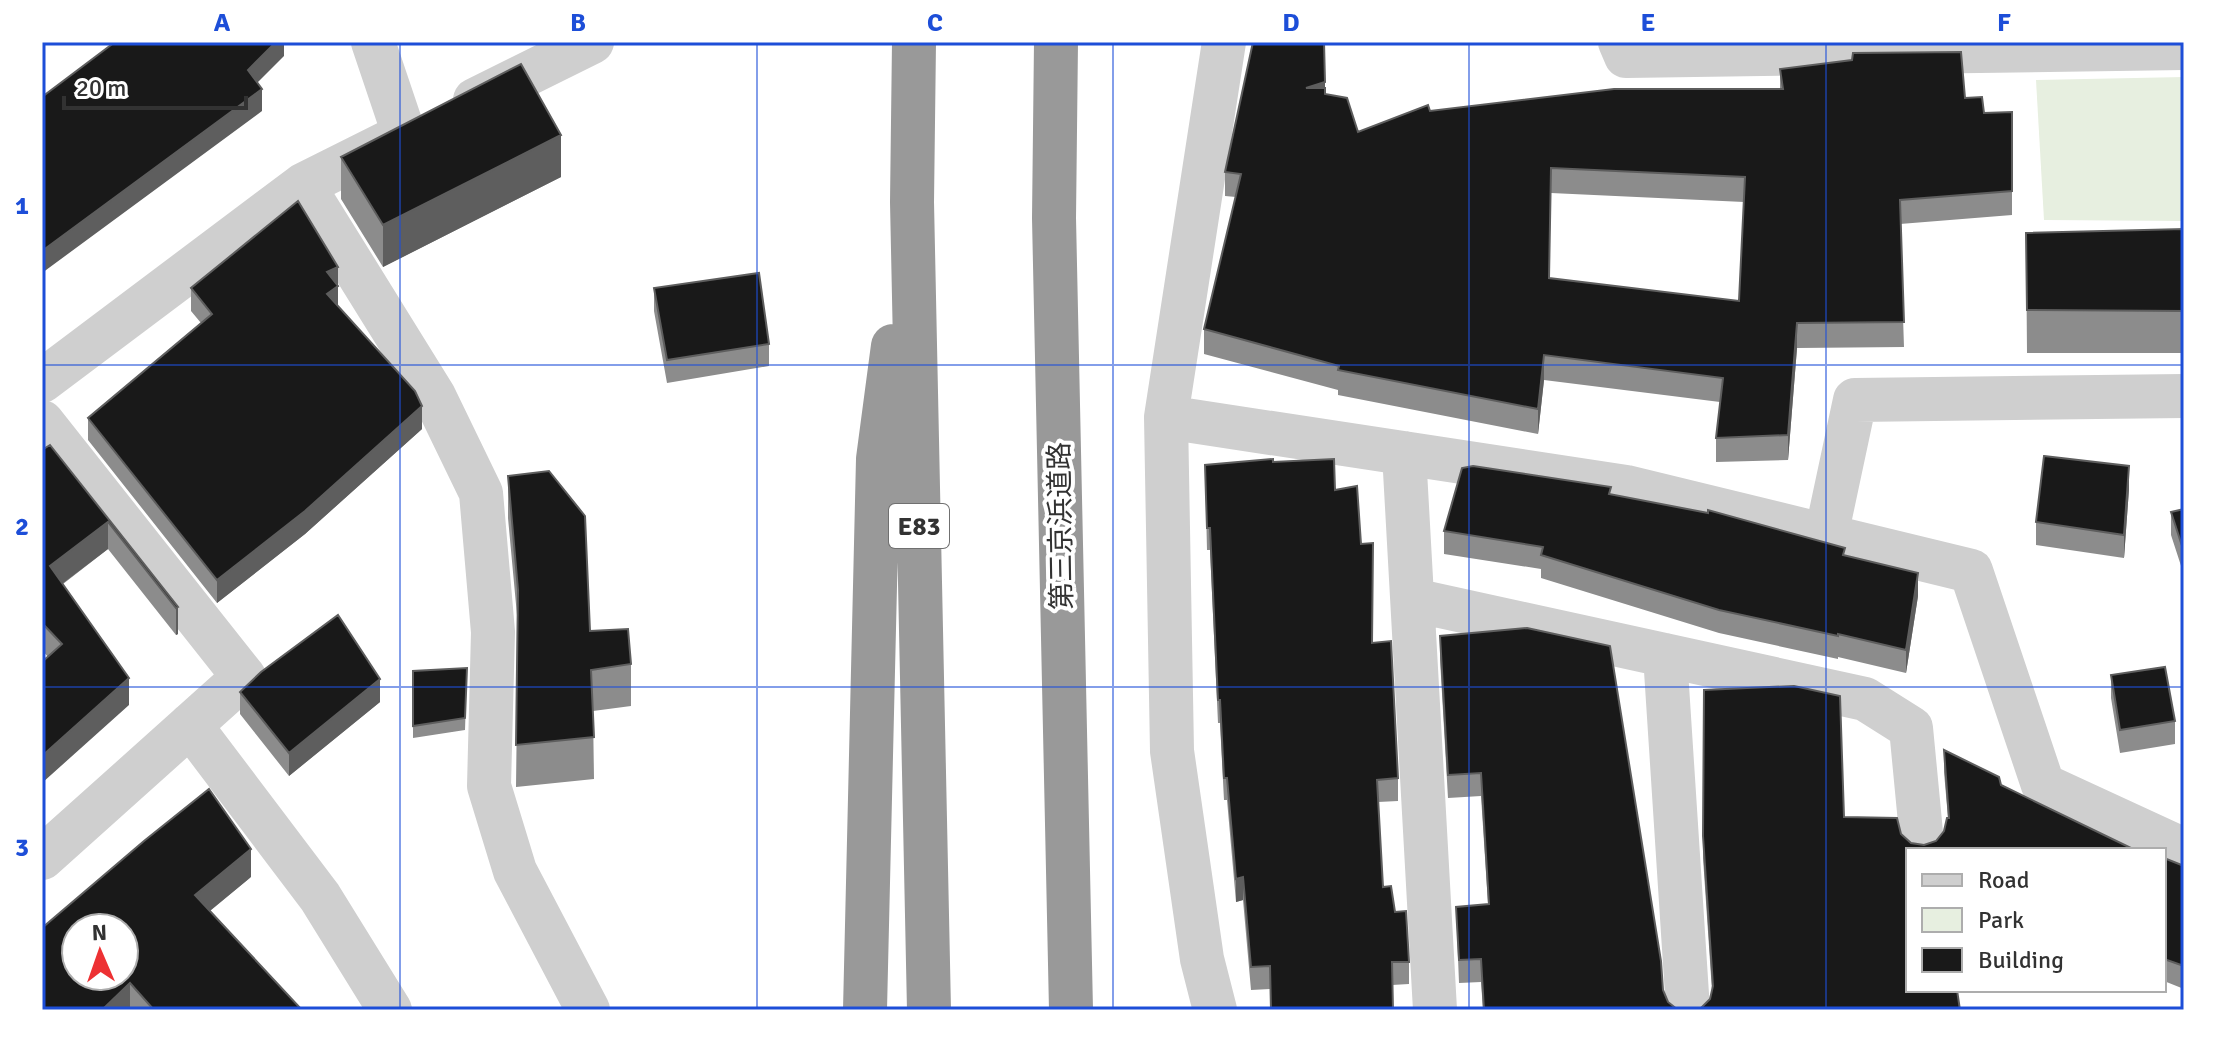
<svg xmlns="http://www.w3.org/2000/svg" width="2226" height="1052" font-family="Signika,'Noto Sans JP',sans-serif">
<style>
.green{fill:#e7efe0}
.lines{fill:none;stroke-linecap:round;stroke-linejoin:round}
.minor{stroke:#cfcfcf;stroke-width:44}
.highway{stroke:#999;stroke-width:44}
.wall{fill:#8c8c8c;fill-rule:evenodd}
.shaded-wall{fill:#5e5e5e}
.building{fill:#191919;stroke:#5e5e5e;stroke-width:2;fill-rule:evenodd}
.grid{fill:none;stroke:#1d4ed8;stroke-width:2;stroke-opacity:0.55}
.labels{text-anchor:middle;stroke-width:8;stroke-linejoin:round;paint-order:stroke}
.shield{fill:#fff;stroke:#707070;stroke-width:2}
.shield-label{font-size:26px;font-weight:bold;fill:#323232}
.street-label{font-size:28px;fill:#323232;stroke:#fff}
.neatline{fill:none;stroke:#1d4ed8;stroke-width:3}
.grid-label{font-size:26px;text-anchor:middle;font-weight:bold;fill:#1d4ed8}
</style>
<rect width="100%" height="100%" fill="#fff"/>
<path class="green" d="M2184,77v144l-140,-1 -8,-140z"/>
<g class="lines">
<path class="minor" d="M373,42l31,92
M1620,42l6,14 558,-8
M475,100l117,-58
M303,185l131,211 47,97 12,139 -4,154 26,85 73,139
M42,381l261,-196 92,-46
M1166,417l460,70 345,84 72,214 141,65
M42,422l202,255 -202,181
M1404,453l31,557
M1826,536l29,-136 329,-4
M1413,600l452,99 46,29 11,115
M1665,655l23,355
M190,725l130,172 70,113
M1215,1010l-13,-51 -30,-208 -6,-334 58,-375"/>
<path class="highway" d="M914,42l-2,160 17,808
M1056,42l-2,176 17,792
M865,1010l13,-551 15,-113"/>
</g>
<path class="wall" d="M1324,42l1,52 33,38 72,-21 350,-22v-20l185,29 19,15 28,-1v103l-112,9 4,123 -107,1 -9,112 -72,2v-24l4,-36 -176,-22 -6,54 -200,-39v-5l-134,-36v-25l32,-132 -11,-1v-24zM1551,193l193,9 -5,99 -190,-23z
M341,157l220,20 -178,90 -42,-68z
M2184,229v124h-157l-1,-120z
M338,267v39l84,123 -117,105 -88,69 -129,-163v-22l113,-95 -10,-12v-23z
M654,288l115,56v22l-102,17 -13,-72z
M46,448l132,159v27l-2,1 -68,-86 -45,35 66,121 -81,-48 -6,-7v-200z
M1273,462l62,28 26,54 11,99 26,135v23l-20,1 5,85 12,25 14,50v22l-17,1 1,25h-122l-1,-21 -19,1 -8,-90 -7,2 -9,-102h-3l-4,-77h-2l-8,-173h-3l-2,-85z
M508,476l82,155 41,33v42l-38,5 1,68 -78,8 2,-161 -10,-108z
M2129,489l-5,69 -88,-13v-23z
M1611,494l234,62 73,40 -12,77 -68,-16v2l-119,-26 -178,-55v-9l-97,-15v-23z
M2184,509v66l-13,-40v-23z
M1440,636l223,354 5,12 10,8h-195l-2,-28 -22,1 -3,-76 32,-3 -7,-108 -33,2 -8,-139z
M467,668l-2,62 -52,8v-67z
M2111,675l64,46v23l-55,9 -9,-55z
M1704,690l140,127 57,17 10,9 13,2 12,-4 8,-10 4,-13 -4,-46v-22l57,35 134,65h-227l-207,158 9,-9 2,-8 -9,-133z
M240,692l140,10 -91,74 -49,-62z
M2164,858l20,8v123l-20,-8z
M251,877l-41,34 92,99h-260z"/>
<path class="shaded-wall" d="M276,42h8v14l-36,36v-22z
M1325,82v24l-19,-18z
M262,89v22l-220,162v-22z
M561,135v42l-178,90v-42z
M338,267v42l-11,8v-45z
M1797,323v25l-9,112v-25z
M1544,355v25l-6,54v-25z
M422,406v23l-117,105 -88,69v-23z
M2129,466v23l-5,69v-23z
M108,522v27l-58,44v-27z
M1918,573v23l-12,77v-23z
M178,607v27l-2,1v-27z
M129,678v27l-87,78v-27z
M380,679v23l-91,74v-23z
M251,849v28l-56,46v-28z
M1243,877v23l-7,2v-23z
M130,983v27h-28z"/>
<path class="building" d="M115,42h161l-28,28 14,19 -220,162v-154z
M1253,42h71l1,40 -19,6h19v6l22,4 11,34 70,-27 2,6 184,-22h169l-3,-20 72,-9 1,-7 108,-1 4,46 17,-1 2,16 28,-1v79l-112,9 4,122 -107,1 -9,112 -72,3 7,-60 -179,-23 -6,54 -200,-39 1,-4 -135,-37 37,-155 -16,-2zM1551,168l194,9 -6,124 -190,-23z
M521,64l40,71 -178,90 -42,-68z
M298,201l40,66 -11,5 11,14 -11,8 88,97 7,15 -117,105 -88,69 -129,-162 124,-104 -21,-26z
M2184,229v82l-157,-1 -1,-77z
M759,273l10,71 -102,16 -13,-72z
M50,445l128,162 -2,1 -68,-86 -58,44 79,112 -87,78v-94l20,-18 -20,-21v-173z
M2044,456l85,10 -5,69 -88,-13z
M1273,459v3l61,-3 1,31 22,-4 4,58 12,-1 -1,100 19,-2 7,137 -21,2 6,107 8,-1 4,26 11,-1 3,51h-17l1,48h-122l-1,-44 -19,1 -8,-90 -7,2 -9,-101h-3l-4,-78h-2l-8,-172h-3l-2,-63z
M1473,466l138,21 -2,7 99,19v-3l137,38 -2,7 75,18 -12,77 -68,-16v2l-119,-26 -178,-55 2,-8 -99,-16 18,-63z
M549,471l36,45 5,115 38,-2 3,35 -40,6 3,67 -78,8 2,-155 -10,-114z
M2184,509v43l-13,-40z
M338,615l42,64 -91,74 -49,-61 21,-20z
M1527,628l83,18 51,315 2,29 5,12 10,8h-194l-3,-51 -22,1 -3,-53 33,-3 -8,-131 -33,2 -8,-139z
M2165,667l10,54 -55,9 -9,-55z
M467,668l-2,50 -52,8v-55z
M1794,686l46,10 4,121 53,1 4,16 10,9 13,2 12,-4 8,-10 3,-13h2l-5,-68 55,27 2,8 134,65h-227v140h49l3,20h-264l5,-2 9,-9 3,-13 -10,-150 1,-146z
M209,789l42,60 -56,46 107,115h-148l-24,-27 -28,27h-60v-82l102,-87zM76,928h48v48h-48z
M2164,858l20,8v100l-20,-7z"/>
<path class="grid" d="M400,42v968M757,42v968M1113,42v968M1469,42v968M1826,42v968M42,365h2142M42,687h2142"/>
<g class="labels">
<rect class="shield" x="889" y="504" width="60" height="44" rx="6"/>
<g class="shield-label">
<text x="919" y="535">E83</text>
</g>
<g class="street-label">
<text transform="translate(1060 526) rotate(-91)" y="10">第三京浜道路</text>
</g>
</g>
<rect width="2226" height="1052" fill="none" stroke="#ffffff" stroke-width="88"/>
<rect x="1906" y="848" width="260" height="144" fill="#ffffff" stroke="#adadad" stroke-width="2"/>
<rect x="1922" y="874" width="40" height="12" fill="#cfcfcf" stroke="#adadad" stroke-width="2"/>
<text x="1978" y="888" font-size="24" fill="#323232">Road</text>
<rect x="1922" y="908" width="40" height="24" fill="#e7efe0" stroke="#adadad" stroke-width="2"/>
<text x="1978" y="928" font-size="24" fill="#323232">Park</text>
<rect x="1922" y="948" width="40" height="24" fill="#191919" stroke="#adadad" stroke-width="2"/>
<text x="1978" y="968" font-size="24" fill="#323232">Building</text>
<g transform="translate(100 952) rotate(358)"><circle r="38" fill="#ffffff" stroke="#adadad" stroke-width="2"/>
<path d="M0-6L14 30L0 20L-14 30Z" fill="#ed3133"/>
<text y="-12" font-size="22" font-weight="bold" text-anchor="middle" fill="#323232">N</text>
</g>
<path d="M64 96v12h182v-12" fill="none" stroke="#323232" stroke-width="4"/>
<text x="76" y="96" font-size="24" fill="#323232" stroke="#ffffff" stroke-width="6" paint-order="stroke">20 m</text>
<rect x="44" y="44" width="2138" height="964" class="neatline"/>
<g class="grid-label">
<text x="222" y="31">A</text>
<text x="578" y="31">B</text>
<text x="935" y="31">C</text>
<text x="1291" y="31">D</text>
<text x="1648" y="31">E</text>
<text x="2004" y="31">F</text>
<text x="22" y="214">1</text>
<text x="22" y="535">2</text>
<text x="22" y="856">3</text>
</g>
</svg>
